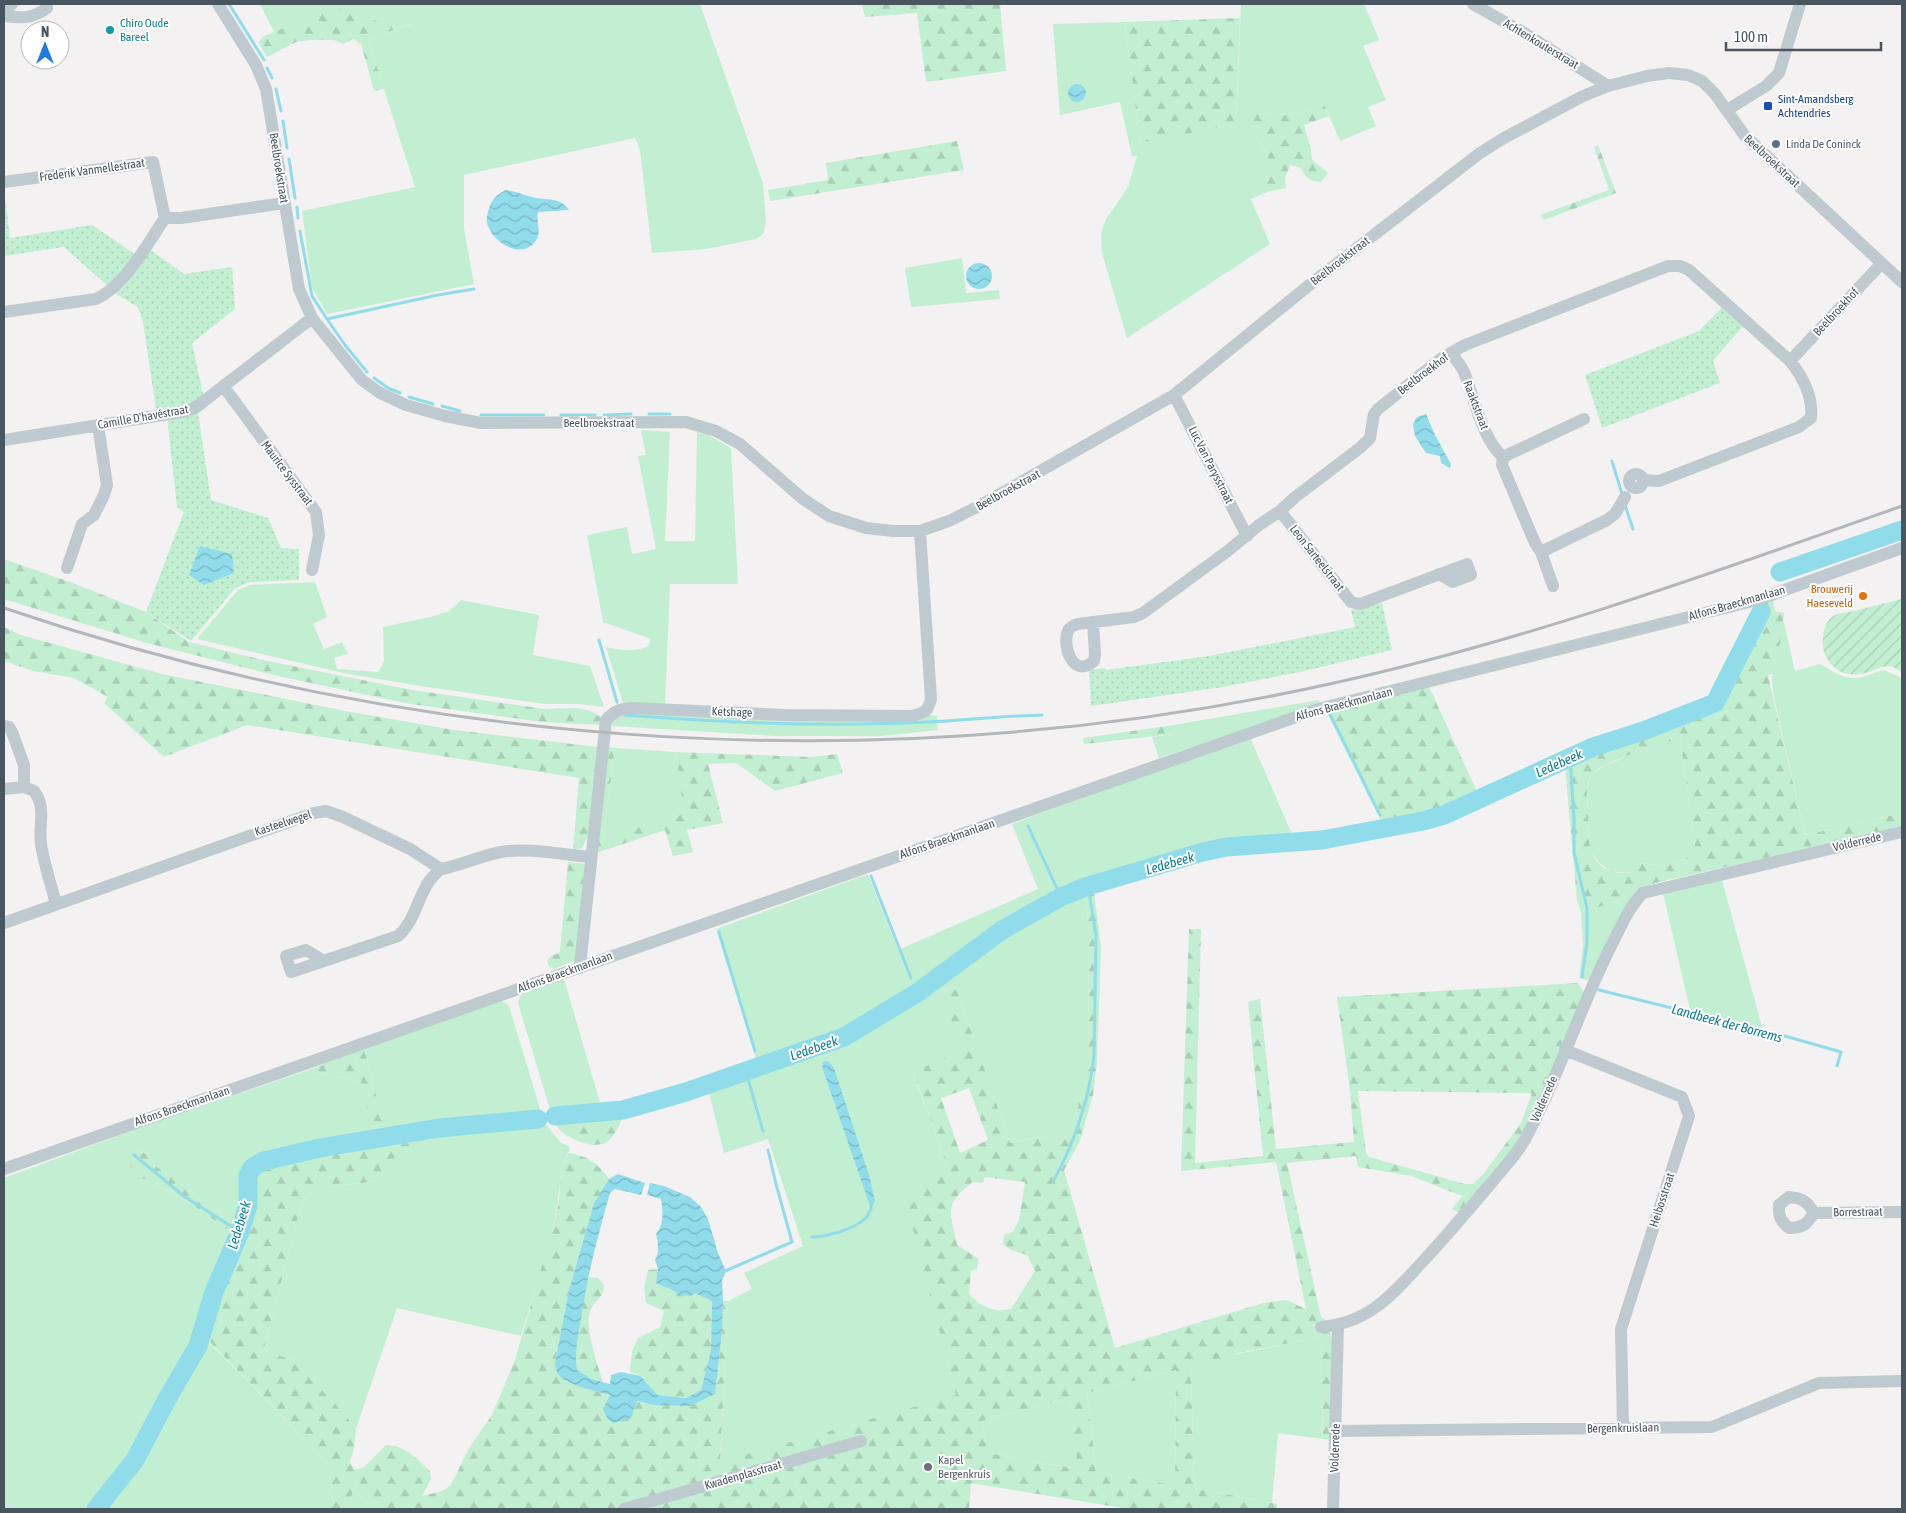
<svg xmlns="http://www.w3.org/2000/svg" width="1906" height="1513" font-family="'Asap Condensed',sans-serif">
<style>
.grass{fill:#c2efd1}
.forest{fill:url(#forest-firs);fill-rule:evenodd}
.park{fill:url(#park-dots)}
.garden{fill:url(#garden-furrows)}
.water{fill:url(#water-waves)}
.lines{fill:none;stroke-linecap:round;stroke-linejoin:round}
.stream{stroke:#90dceb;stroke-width:3}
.river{stroke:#90dceb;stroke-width:19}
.minor{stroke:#bfc9d0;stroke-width:12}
.rail{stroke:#b3b7bb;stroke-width:3}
.culture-dot{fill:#0f9aa8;stroke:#fff;stroke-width:2}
.transit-dot{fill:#1a4fb4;stroke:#fff;stroke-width:2}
.service-dot{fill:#5c6f8a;stroke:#fff;stroke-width:2}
.food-dot{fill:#e8710a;stroke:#fff;stroke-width:2}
.worship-dot{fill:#6b7280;stroke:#fff;stroke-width:2}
.labels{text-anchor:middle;stroke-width:4;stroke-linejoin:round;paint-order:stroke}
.culture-label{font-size:12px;fill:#0d838f;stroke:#fff;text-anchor:start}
.street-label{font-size:12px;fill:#49555f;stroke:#fff}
.transit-label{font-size:12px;fill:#164399;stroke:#fff;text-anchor:start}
.service-label{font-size:12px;fill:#4e5e75;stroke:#fff;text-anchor:start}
.food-label{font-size:12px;fill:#c56008;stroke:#fff;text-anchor:end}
.worship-label{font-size:12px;fill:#5b616d;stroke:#fff;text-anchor:start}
.water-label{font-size:14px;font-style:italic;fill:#0f7f95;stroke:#fff}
</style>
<defs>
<pattern id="forest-firs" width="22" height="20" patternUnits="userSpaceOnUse" patternTransform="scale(1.25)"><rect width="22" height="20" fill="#c2efd1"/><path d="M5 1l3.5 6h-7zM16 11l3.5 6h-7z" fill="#a8cfb6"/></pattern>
<pattern id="park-dots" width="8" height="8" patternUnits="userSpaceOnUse" patternTransform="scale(1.25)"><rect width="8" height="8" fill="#c2efd1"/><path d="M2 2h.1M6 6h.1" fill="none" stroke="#a8cfb6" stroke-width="1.8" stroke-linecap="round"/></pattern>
<pattern id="garden-furrows" width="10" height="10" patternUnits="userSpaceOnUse" patternTransform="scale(1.25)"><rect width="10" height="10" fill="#c2efd1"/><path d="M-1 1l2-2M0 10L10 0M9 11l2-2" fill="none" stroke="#a8cfb6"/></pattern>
<pattern id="water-waves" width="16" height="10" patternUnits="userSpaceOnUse" patternTransform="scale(1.25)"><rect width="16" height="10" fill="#90dceb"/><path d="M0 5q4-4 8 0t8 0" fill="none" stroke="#78b5c2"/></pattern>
</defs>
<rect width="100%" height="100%" fill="#f3f1f1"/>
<path class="grass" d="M260,4h440l63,179 3,40 -3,11 -7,5 -50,10 -54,4 -12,-103 -5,-12 -171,37v54l10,55 -147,30 -15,-26 -10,-77 113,-24 -47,-148 43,-15 -41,-3 -10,-7 -6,-7 -80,25z
M1241,4h123l15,36 -16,6 23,54 -18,7 8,19 -36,15 -15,-35 -35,9 -34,-2 -2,20c5,9 15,20 15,30 -1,13 -6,15 -2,29l-16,7 19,45 -143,94 -25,-85 -1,-19 4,-13 23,-34 9,-31h-5l-12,-54 -60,13 -7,-91 72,-2 15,120 96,-18z
M962,258l4,35 33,-3 1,9 -89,8 -6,-39z
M641,430l29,2 -5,109h30l2,-109 11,3 23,13 7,136h-68l-5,121 -42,-2 -17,-56c14,3 29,6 42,-1l3,-7 -48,-17 -16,-87 40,-8 5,27 24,-5 -18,-93 8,-1z
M315,582l12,35 -14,7 11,25 18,-7 6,12 -14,4 3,11 41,3 6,-10 -1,-35 47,-10 19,-6 12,-11 78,15 -6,40 57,11 14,41 -26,-3h-33l-131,-19 -70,-12 -147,-34 41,-49 12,-5z
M1764,601l-43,83 -7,-1 42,-80z
M1783,619l12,52 25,-7c29,17 31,18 63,6l17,7 2,6v130l-97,22 -32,-142 -1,-15z
M1319,700l1,4 -161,54 -7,-21 23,-3 -1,-9z
M619,713l308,2 10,1 1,14 -56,6h-106l-163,-10 -2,-3z
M1250,737l43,100 -68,6 -165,47 -22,16 -38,21 -31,20 -24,20 -28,16 -26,23 -84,43 -38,10h-13l-40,-130 152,-55 30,76 140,-61 -26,-65z
M1680,738l15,107 -8,13 -23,8 -23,-3 -6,9h-23l-14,-10 -9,-13 -2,-61 5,-15 12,-7 42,-18z
M615,748l61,4 9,62 -82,23z
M1722,880l42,154 -73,-20 -28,-121z
M1637,890l-49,90 -9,-2 4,-33 -2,-33 16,-4z
M1086,895l3,38 -1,142 -16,51 -10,16 -24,-5 -28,6 -54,-156 -15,4 22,59 -50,23 36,98 -43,27 50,197 -236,68 8,-162 24,-12 -8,-16 59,-27 -35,-107 -44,14 -15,-60 50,-19 68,-22 56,-28 54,-36 68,-53z
M564,979l37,127 -50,7 -33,-110 2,-7 4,-3z
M501,1001l5,2 3,3 35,116 16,20 10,5c-1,7 -6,11 -7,17 -4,18 -4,36 -8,53 -8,40 -23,80 -34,119l-124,-28 -41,121 -14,-18 -50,-52 -25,-6 -3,-5 38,-145 6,-9 9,-6 70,-8 6,-23 13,-3 -15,-34h-9l-18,-72z
M306,1071l55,10 12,51 -73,15 -38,11 -18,17 -1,28 -5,22 -81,-58 -11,-13 -13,-6 -3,4v13l8,11 46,23 49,34 -40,102 11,2 128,130v18l-6,24h-322v-331l157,-58z
M1321,1337l2,102 -45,-6 -6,70 -78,-15 -3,-122 51,-13z
M1176,1370l-1,115 -79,-13 -9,-79z
M1070,1398l9,71 -91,-16 -6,-32z
M354,1489l19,20h-26z"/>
<path class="forest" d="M862,4h138l6,67 -80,11 -9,-69 -52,4z
M348,7h6c19,22 34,11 59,16l-45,16 16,50 -10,2 -13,-47 -8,-5 -10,5 -9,-4h-25l-13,2 -29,15 -9,-15 6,-6c27,-10 55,-25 84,-29z
M1240,18l-4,106 -96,19 -15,-121z
M1325,106l4,10 -25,9 7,25 1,10 16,13 -7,9c-12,-1 -15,-4 -20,-14l-11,-3 -5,13 1,10 -19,4 -3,-10 5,-21 -4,-11 -11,-17 -4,-12 6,-8 34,2z
M957,141l7,29 -194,31 -2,-11 60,-10 -2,-17z
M1598,145l18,48 -72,27 -4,-5 69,-25 -15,-43z
M4,559l66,23 76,30 43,30 74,18 149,30 133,19 32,-1 13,3 11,6v8l-58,-3 -133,-18 -132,-28 -131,-33 -143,-44z
M1773,600l2,11 9,2 -8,60 -8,2 37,160 97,-22v14l-247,56 -58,25 -16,4 -4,-12 -13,-145 26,-12 116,-40 8,-20 7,1 31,-62 13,-20zM1680,738l15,107 -8,13 -23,8 -23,-3 -4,3 -3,6c-6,0 -17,2 -23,-1 -26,-9 -22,-37 -23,-59 -1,-12 -3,-27 4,-38 7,-11 73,-31 88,-36z
M4,627l17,8 141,39 183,37 109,19 144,17 -8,85 -8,16 -9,2 6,-72 -332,-53 -83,32 -60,-54 4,-6 -34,-19 -41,-7 -29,-10z
M1429,687l50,109 -36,16 -22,6 -39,5 -56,-112z
M1174,725l1,9 -91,10 -1,-6z
M607,747l8,1 -12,89 81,-23 -8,-62 135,5 26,-3 6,19 -68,18 -39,-28 -28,1 15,59 -36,7 6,22 -20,4 -8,-26 -69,23z
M568,862l17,2 -10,97 -21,8 -5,-2 -2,-6 3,-4 10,-5z
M1094,892l7,55 -4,116 -4,32 -13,46 -16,29 51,178 148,-45 23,-3 20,9 -30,-147 -95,9 8,-242h12l-6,234 68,-7 -15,-154 12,-3 16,150 78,-7 -4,-51 -13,-94 241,-14 6,10 -56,137 -67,84 -9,-5 10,-13 -51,-20 -53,-9 -2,-11 -69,7 34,154 6,4 -15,4 18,8 2,6v101l-9,-1 -2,-102 -82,16 -4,2 -44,12 3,121 83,16v5h-148l-158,-26 -2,26h-596l-19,-20 -7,20h-21l6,-24v-18l-127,-130 -12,-2 40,-102 -49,-34 -46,-23 -8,-11v-13l3,-4 13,6 11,13 81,58 5,-22 1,-28 7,-11 11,-6 38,-11 72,-15 -11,-51 -55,-10 58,-23 18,71 28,4 4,18 -1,10 -7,3 -12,3 -7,23 -70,8 -9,6 -6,9 -38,145 3,5 25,6 50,52 14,18 -2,19 -4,13 4,9 10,-3 22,-22c18,0 32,14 44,26l1,8 -9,17 20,-5 9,-6 18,-37 23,-33 23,-55 40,-140c1,-7 3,-14 4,-20 2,-17 -1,-33 10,-47 21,4 28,10 40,26l-15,24 -25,87 -14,72 8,16 14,7 33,11 43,9 62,-11 7,-62 1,-31h5l-8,161 236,-67 -51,-197 44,-27 -36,-99 50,-22 -23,-59 16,-4 54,156 28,-6 24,5 10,-16 16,-51 1,-142 -3,-38zM969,1088l19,52 -28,13 -19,-55zM1358,1091l174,2 -11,30 -37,50 -11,11h-8l-96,-27 -3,-4zM985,1177l40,5 -6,38 -6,12 -9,3 -1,9 8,6 16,5 8,16 -24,38c-17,4 -30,-2 -42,-15l2,-23 6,-2 2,-10 -22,-14c-7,-32 -14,-41 16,-63l10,1zM1176,1370l-1,115 -79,-13 -9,-79zM1070,1398l8,71 -90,-16 -6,-32z
M761,1058l8,1 3,11 -63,23 -85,21c-4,9 -8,21 -16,27 -14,11 -45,-4 -53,-17 -2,-3 -3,-8 -4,-11l72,-8 67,-20 50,-18 11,-6z
M659,1269l-3,14 18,8 5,4 16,-2 17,8 -1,49 -10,40 -15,8 -30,-3 -14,-19 -12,-4 2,-21 6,-13 22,-11 4,-15 -4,-3 -14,-6 -2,-15 4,-18z
M589,1277l9,1 6,7c-2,16 -7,12 -13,24 -8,14 7,58 12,73l-11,-3 -15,-9c-4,-29 4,-66 12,-93z"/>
<path class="park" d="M4,188l6,50 82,-13 50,34 7,-10 35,25 48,-7 3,42 -43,34 14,65 -8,5 13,87 57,18 13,30 18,1v31l-49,2 -15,6 -44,53 -45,-29 38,-100 -7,-5 -11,-99 -10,1 -13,-87 -5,-15 -20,-12 -54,-48 -60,9z
M1722,307l21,19 -30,35 7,22 -118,45 -17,-53 114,-44z
M1382,603l10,47 -92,22 -77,15 -132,19 -2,-36 16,-2v2l104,-14 146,-29 -4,-17z"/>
<path class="garden" d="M1902,599v74c-15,-15 -26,-1 -42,1 -22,4 -40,-15 -37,-36 0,-8 4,-19 12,-23 5,-2 13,-3 19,-4 16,-4 32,-8 48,-12z"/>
<path class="water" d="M1068 93a9 9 0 1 1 18 0a9 9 0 1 1-18 0Z
M505,190c11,1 20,6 31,8 13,2 25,0 33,12l-31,2c-2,9 3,19 -1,27 -13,23 -45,4 -50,-16 -1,-7 2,-17 6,-23 2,-4 8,-7 12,-10z
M966 276a13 13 0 1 1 26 0a13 13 0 1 1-26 0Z
M1426,414l9,21 16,29 -1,4 -9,-5 -1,-7 -14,-3 -11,-17 -2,-12 4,-7z
M200,546l32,8 2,19 -30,12 -15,-10z
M828,1061l6,7 35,107 6,26 -4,8 -48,-139 -1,-8z
M618,1174l27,9 -4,12 -26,-6 -5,4c-11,39 -22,79 -28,120 -3,19 -8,38 -5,57l15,9 18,5 1,-9 10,-3 20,4 16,19 29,3 15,-8 10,-40 1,-49 -17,-8 -4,3 -12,-1 -5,-4 -18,-8 2,-14 -3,-9c5,-8 3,-18 1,-26 8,-9 7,-23 5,-35l-14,-4 3,-12 14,3 26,11 11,10 7,12 10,34 7,16v5l-3,6 1,21 -1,31 -7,62 -25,12 -37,-1 -16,-4 -6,17 -18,5 -6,-5 -4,-9 7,-14c-12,-3 -46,-11 -52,-21 -2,-3 -3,-9 -3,-12l14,-72 25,-87 15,-24z"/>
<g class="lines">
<path class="stream" d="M229,4l35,56
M267,68l5,10
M276,89l5,22
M283,121l4,27
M289,159l6,39
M297,207l1,11
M300,231l12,65 15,23 111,-24 36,-6
M327,319l18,26 22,27
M374,378l14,10 12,5
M409,397l24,7
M442,406l18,5
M649,414h21
M481,415h63
M561,415h34
M604,415l27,-1
M1612,461l10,33
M1625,505l8,24
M599,640l18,62
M1330,714l50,101
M625,715c100,8 202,12 303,7 38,-2 76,-6 114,-7
M1570,758l4,60v35l13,55v35l-5,34
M1384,823l2,5
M1028,826l33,71
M871,876l40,102
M719,932l36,119
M1599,990l186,46 56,16 -4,14
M746,1072l17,59
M134,1155l51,42 55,35
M1054,1180c21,-39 35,-80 40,-124l2,-121 -8,-49
M812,1237c14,0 42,-8 53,-18 3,-2 4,-7 6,-10
M723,1272l69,-30 -16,-58 -8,-34"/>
<path class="river" d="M1780,572l122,-42
M555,1116l68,-6 63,-18 158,-55 73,-44 85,-63 59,-33 27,-11 115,-34 23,-5 96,-7 101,-19 21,-6 149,-68 50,-16 72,-28 46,-91
M96,1509l39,-49 32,-61 31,-53 16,-54 26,-60 8,-27v-30l5,-8 11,-6 56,-13 119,-20 99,-9"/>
<path class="minor" d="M218,4l38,61 10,24 33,200 13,29 50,62 18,13 26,12 39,11 36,7 205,-1 30,9 24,13 63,55 26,17 37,12 27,3h27l29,-10 30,-15 195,-111 139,-113 167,-129 24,-15 79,-42 25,-10 39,-10 22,-3 19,2 14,6 13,13 30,42 157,146
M1473,4l53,30 82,52
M4,10l8,-6
M4,16c18,2 28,3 43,-8l-1,-4
M1727,110l39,-24 13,-13 21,-69
M4,182l149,-20 12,56
M165,218h16l103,-15
M4,312l92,-13c29,-13 51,-55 69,-81
M1451,353c4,6 10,12 13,19 10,25 18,67 39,85l-1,8 33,78 6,9 12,34
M224,387l92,125 3,23 -7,35
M1174,395l73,141
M4,440l178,-28 13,-4 117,-90
M1503,457l81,-38
M1629 481a7 7 0 1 1 14 0a7 7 0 1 1-14 0Z
M1644,480l15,1 140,-54 12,-9c2,-21 -8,-41 -21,-57l92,-98
M1280,511l71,91 9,2 107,-40 4,11 -18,7 -14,-8
M1541,552l66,-32 8,-6 10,-17
M67,568l15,-44 12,-9 10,-20 3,-10 -9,-60
M1093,622l2,32 -1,7c-22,19 -32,-17 -26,-30 2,-4 6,-6 10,-7l56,-7 9,-4 86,-63 30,-25 21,-14 14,-13 67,-51 9,-9 4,-24 4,-5 64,-51 23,-13 203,-79h12l9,4 101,91
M4,726l5,1 3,5 12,33v22l10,4c13,17 4,34 7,53 3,20 10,40 15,60
M4,789l20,-2
M4,923l310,-110 12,-2 17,6 67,32 31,20c21,-4 39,-13 60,-17 23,-5 65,3 89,5
M324,961l-18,-11 -20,6 5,16 107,-36c21,-18 19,-49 43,-67
M580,966l26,-246c8,-9 14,-11 25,-12l154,7 127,1c13,-4 15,-3 19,-17l-11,-168
M1565,1050l117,47 7,19 -68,213 2,99
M4,1169l1318,-461 435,-108 145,-52
M1789,1197c13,1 18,4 25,16 -7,11 -11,15 -25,15 -8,-7 -11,-11 -10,-23z
M1814,1213l88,-1
M1321,1327c50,-4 73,-35 105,-69 23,-25 45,-51 67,-77 13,-16 27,-30 36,-49 31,-59 51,-124 81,-184 10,-19 18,-40 33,-55l259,-61
M1336,1431l376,-4 107,-44 83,-2
M624,1509l237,-68
M1333,1509l5,-183"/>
<path class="rail" d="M4,608c426,145 890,173 1330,75 194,-43 381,-111 568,-177"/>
</g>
<circle class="culture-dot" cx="110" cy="30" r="5"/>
<rect class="transit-dot" x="1763" y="101" width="10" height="10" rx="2.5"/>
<circle class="service-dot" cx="1776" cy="144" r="5"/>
<circle class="food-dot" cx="1863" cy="596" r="5"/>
<circle class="worship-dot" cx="928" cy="1467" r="5"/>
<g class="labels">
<g class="culture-label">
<text x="120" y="27">Chiro Oude<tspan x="120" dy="14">Bareel</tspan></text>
</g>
<g class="street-label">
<text transform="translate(1541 44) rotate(31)" y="4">Achtenkouterstraat</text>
<text transform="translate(1772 161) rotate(43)" y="4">Beelbroekstraat</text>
<text transform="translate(279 168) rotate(81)" y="4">Beelbroekstraat</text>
<text transform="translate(92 170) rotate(-8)" y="4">Frederik Vanmellestraat</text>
<text transform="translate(1340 261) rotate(-38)" y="4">Beelbroekstraat</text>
<text transform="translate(1836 312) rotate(-47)" y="4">Beelbroekhof</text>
<text transform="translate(1423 374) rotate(-37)" y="4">Beelbroekhof</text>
<text transform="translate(1476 405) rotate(69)" y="4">Raaktstraat</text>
<text transform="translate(143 417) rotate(-10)" y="4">Camille D'havéstraat</text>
<text x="599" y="427">Beelbroekstraat</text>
<text transform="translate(1211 465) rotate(63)" y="4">Luc Van Parysstraat</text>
<text transform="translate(287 473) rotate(53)" y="4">Maurice Sysstraat</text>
<text transform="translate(1008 490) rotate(-29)" y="4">Beelbroekstraat</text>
<text transform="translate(1317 558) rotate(52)" y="4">Leon Sarteelstraat</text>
<text transform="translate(1737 603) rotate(-16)" y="4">Alfons Braeckmanlaan</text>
<text transform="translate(1344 704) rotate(-15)" y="4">Alfons Braeckmanlaan</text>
<text transform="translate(732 712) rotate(2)" y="4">Ketshage</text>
<text transform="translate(283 823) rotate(-18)" y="4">Kasteelwegel</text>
<text transform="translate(947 839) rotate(-19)" y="4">Alfons Braeckmanlaan</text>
<text transform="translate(1857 842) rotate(-13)" y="4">Volderrede</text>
<text transform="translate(565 972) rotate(-20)" y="4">Alfons Braeckmanlaan</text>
<text transform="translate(1544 1099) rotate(-66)" y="4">Volderrede</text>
<text transform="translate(182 1106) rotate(-19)" y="4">Alfons Braeckmanlaan</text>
<text transform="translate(1662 1200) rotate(-72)" y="4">Heibosstraat</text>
<text transform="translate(1858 1212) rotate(-1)" y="4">Borrestraat</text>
<text transform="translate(1623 1428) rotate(-1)" y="4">Bergenkruislaan</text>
<text transform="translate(1335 1448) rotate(-88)" y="4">Volderrede</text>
<text transform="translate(743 1475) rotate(-16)" y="4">Kwadenplasstraat</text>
</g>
<g class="transit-label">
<text x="1778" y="103">Sint-Amandsberg<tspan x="1778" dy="14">Achtendries</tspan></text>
</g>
<g class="service-label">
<text x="1786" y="148">Linda De Coninck</text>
</g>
<g class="food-label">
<text x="1853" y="593">Brouwerij<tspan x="1853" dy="14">Haeseveld</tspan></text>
</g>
<g class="worship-label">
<text x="938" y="1464">Kapel<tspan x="938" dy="14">Bergenkruis</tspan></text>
</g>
<g class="water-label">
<text transform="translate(1559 763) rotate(-24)" y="5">Ledebeek</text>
<text transform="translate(1170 863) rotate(-16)" y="5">Ledebeek</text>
<text transform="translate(1727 1023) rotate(15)" y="5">Landbeek der Borrems</text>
<text transform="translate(814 1048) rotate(-19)" y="5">Ledebeek</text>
<text transform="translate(239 1225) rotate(-73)" y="5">Ledebeek</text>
</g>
</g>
<rect width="1906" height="1513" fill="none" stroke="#49555f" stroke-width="10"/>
<g transform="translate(45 45)"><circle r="24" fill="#ffffff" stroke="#b6bbbf"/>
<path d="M0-4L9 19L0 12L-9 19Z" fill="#1d7ce2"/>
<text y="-8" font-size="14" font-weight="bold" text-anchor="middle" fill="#49555f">N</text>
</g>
<path d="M1726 42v8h155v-8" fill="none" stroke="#49555f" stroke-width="2.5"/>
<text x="1734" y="42" font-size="15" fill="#49555f" stroke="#ffffff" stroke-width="4" paint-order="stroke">100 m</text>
</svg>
